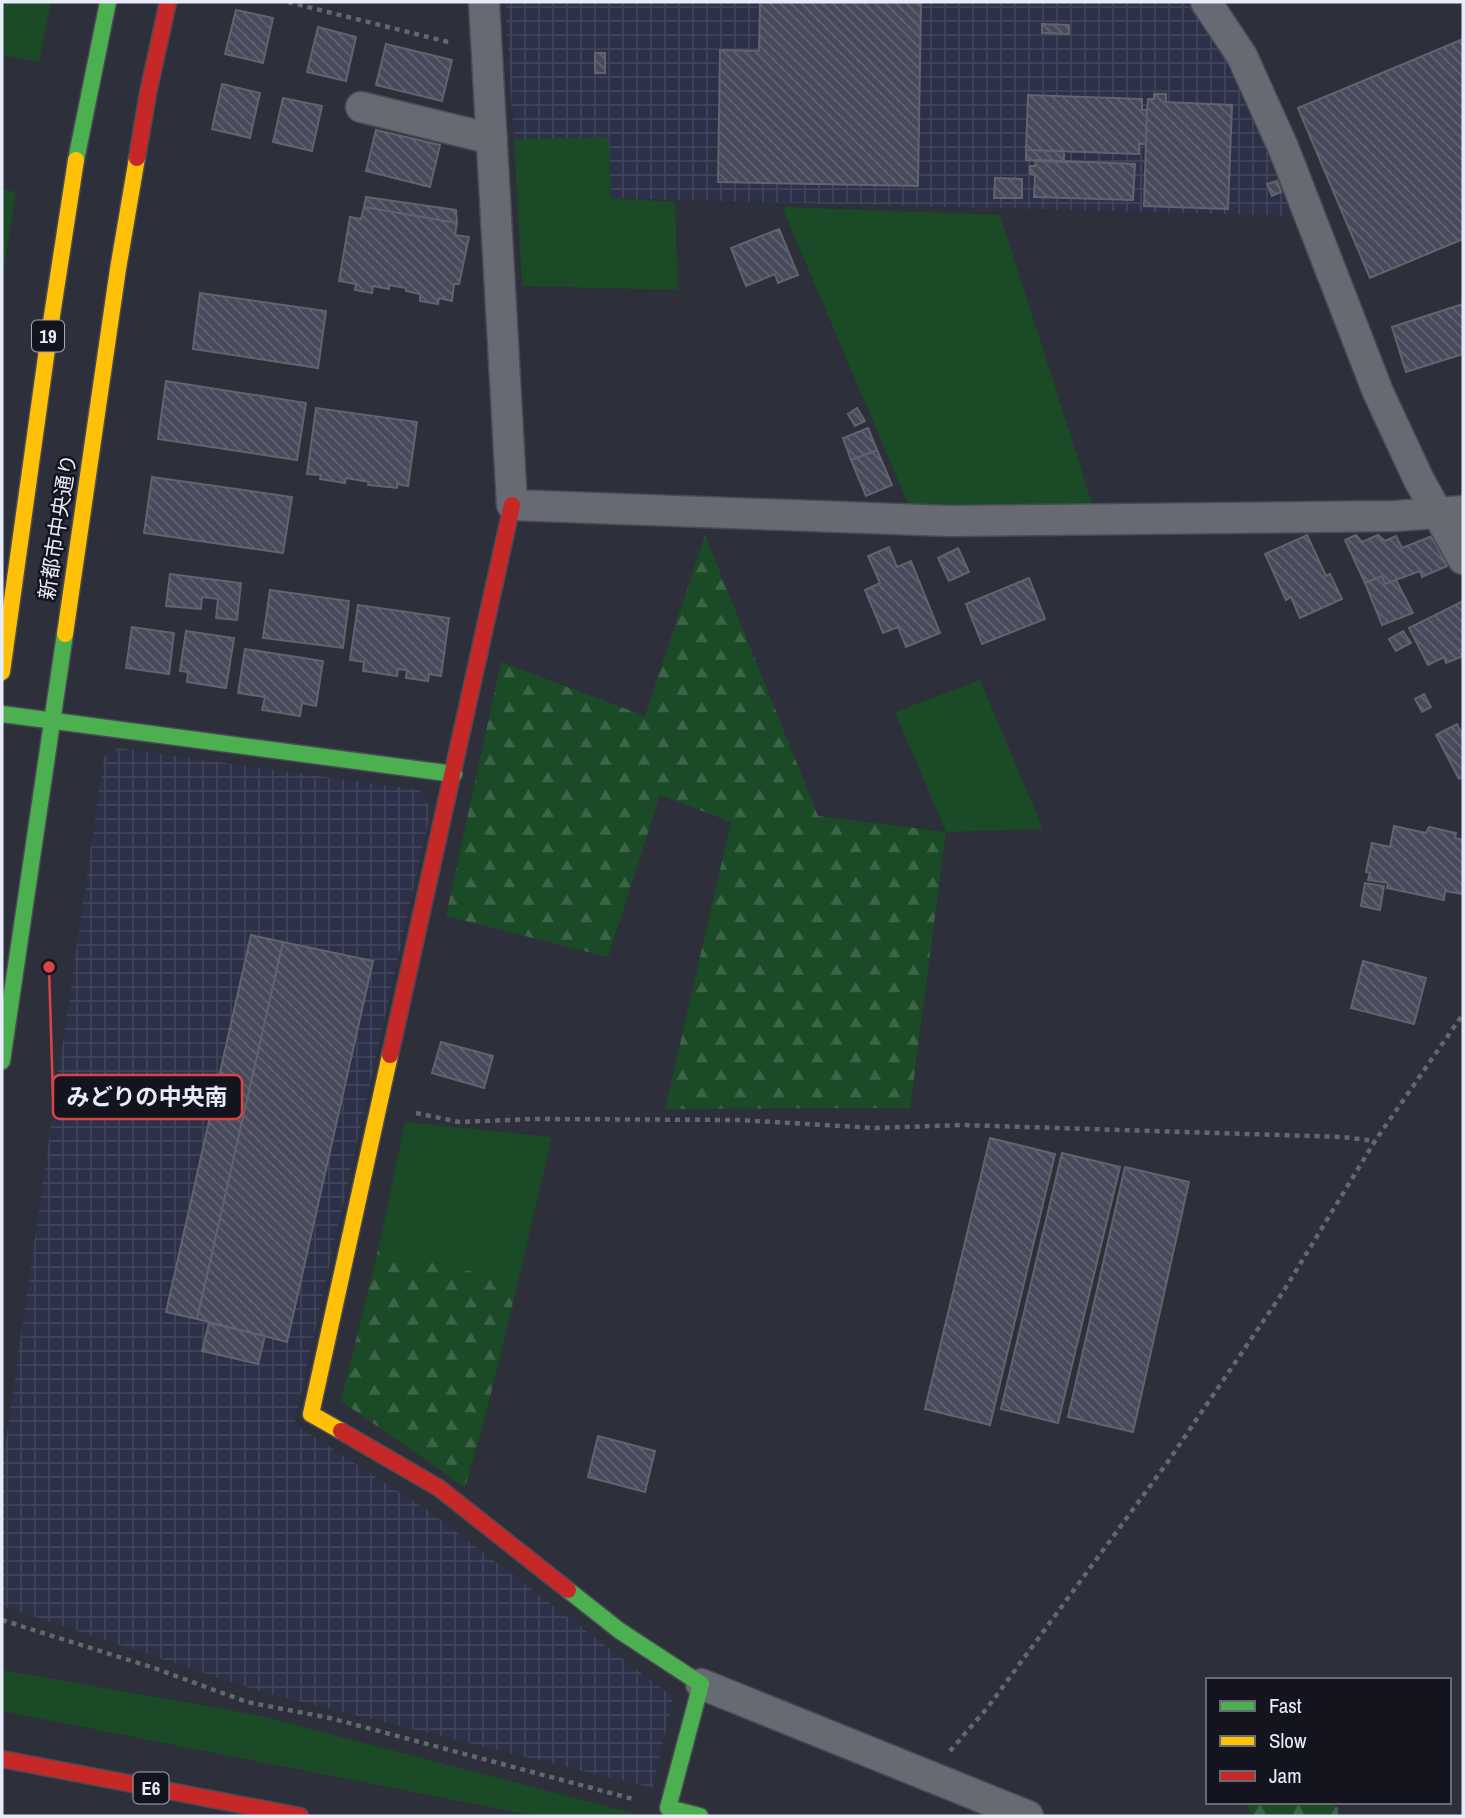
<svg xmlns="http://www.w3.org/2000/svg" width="1465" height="1818" font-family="'Archivo Narrow','Noto Sans JP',sans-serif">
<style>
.industrial{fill:url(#industrial-grid)}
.grass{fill:#1b4a27}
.forest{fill:url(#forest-firs)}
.building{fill:url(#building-back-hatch);stroke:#62636d;stroke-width:2}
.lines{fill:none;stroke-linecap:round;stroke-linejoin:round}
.street-casing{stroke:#484a54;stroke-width:33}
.fast-casing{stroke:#484a54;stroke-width:19}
.slow-casing{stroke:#484a54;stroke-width:19}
.jam-casing{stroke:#484a54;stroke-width:19}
.path{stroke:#646670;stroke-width:4.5;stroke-dasharray:5 5;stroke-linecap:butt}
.street{stroke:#676973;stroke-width:30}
.fast{stroke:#4caf50;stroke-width:16}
.slow{stroke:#ffc107;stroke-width:16}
.jam{stroke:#c62828;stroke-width:16}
.labels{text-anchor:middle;stroke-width:5;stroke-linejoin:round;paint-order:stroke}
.shield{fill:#13141d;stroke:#a8aab7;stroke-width:2}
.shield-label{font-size:19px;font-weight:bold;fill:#e8ebf9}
.street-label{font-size:21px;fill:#e8ebf9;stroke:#13141d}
.leader{fill:none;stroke:#d94547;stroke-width:2.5}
.callout-dot{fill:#d94547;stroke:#13141d;stroke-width:2.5}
.callout{fill:#13141d;stroke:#d94547;stroke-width:2.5}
.callout-label{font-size:23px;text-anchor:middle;font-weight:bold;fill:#e8ebf9}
</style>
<defs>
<pattern id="industrial-grid" width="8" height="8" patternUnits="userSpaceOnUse" patternTransform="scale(1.75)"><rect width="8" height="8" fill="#2c3048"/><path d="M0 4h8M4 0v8" fill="none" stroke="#40445a"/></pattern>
<pattern id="forest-firs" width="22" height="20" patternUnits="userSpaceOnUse" patternTransform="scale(1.75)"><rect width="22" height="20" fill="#1b4a27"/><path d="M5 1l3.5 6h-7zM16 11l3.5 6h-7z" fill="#3c6447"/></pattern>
<pattern id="building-back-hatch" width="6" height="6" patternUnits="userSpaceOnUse" patternTransform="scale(1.75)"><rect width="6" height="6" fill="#484a5b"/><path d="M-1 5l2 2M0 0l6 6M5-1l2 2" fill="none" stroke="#626473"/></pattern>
</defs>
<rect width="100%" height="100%" fill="#2d2f3a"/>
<path class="industrial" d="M505,2h681l41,51 73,163 -689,-18 -3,-61 -94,2z
M117,748l303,42 11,20 -137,614 136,88 243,185 -20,91 -388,-95 -263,-87v-138l102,-711z"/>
<path class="grass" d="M2,2h49l-12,60 -37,-7z
M609,137l2,61 64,4 3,88 -156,-4 -8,-147z
M2,189l14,3 -14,87z
M782,207l218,8 93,291h-184z
M980,680l63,149 -97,3 -51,-120z
M405,1122l147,15 -34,145 -140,-32z
M2,1670l255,45 387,101h-109l-533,-105z"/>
<path class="forest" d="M705,535l113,281 128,16 -36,276 -245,1 66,-287 -71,-27 -52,162 -162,-41 55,-254 144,54z
M378,1250l140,32 -31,128 -22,77 -124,-86z
M1244,1802h85l9,6v8h-84z"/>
<path class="building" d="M760,2h161l-3,184 -200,-4 2,-132 39,1z
M236,10l37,8 -10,45 -38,-9z
M1042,24l27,1v9l-27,-1z
M318,27l38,10 -10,44 -39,-9z
M1463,39v200l-93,39 -72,-170z
M386,44l66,16 -10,41 -66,-16z
M595,53h10v20h-10z
M222,84l38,9 -10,45 -38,-9z
M1154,94h12v8l66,3 -4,104 -84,-3 3,-96 1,-11h6z
M1028,95l114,4v11h5l-1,34h-7v10l-113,-4z
M283,98l39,8 -10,45 -39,-9z
M376,130l64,15 -10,42 -64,-16z
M1026,150l38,1v11l-38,-2z
M1036,160l99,4 -2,36 -99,-3 1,-22 -5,-1v-8h5z
M995,178l27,1v19h-28z
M1277,181l4,11 -9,4 -5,-12z
M366,197l90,13 1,13 -93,-16z
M364,207l93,16 -2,12 14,2 -10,47h-5l-2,17 -13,-3 -1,6 -18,-3v-7l-14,-3v-3l-17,-3v4l-16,-3 -1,7 -17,-3 1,-6 -17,-3 11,-64 11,2z
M779,229l19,46 -20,8 -3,-9 -29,12 -15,-38z
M200,293l126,18 -8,57 -125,-19z
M1463,304v50l-57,18 -14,-45z
M166,381l140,22 -9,57 -139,-21z
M316,408l101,14 -9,64 -11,-2v4l-29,-3 1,-3 -23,-4 -1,5 -25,-4 1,-4 -14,-1z
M857,408l8,13 -10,5 -7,-12z
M868,428l9,22 -26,10 -8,-22z
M877,450l15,35 -26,11 -15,-36z
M152,477l140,20 -9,56 -139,-20z
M1307,535l19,41 4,-2 12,25 -42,19 -9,-21 -5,3 -21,-46z
M1356,535l6,7 16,-7 7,6 11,-5 6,12 30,-12 15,30 -25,11 -2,-6 -35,13 -3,-8 -17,7 -20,-43z
M889,547l8,20 14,-6 29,72 -34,14 -8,-20 -15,6 -18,-43 15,-7 -12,-27z
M958,548l11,24 -20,9 -11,-23z
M170,574l71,9 -4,37 -21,-2 2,-19 -16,-2 -1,12 -35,-3z
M1382,576l3,8 11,-4 17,33 -31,12 -17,-42z
M1029,578l16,41 -63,25 -16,-40z
M270,590l79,11 -6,47 -80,-10z
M1463,601v48l-4,2 4,5 -17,7 -2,-6 -16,8 -19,-37z
M358,605l91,13 -8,58 -12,-2 -1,7 -22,-3 1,-8 -9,-1 -1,7 -34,-5 1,-9 -14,-2z
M132,627l42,6 -5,41 -43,-6z
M186,631l48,7 -8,50 -39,-6 1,-10 -8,-1z
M1403,631l8,12 -15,8 -7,-12z
M245,649l78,12 -7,45 -14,-3 -2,13 -38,-6 3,-13 -27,-4z
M1424,694l7,13 -9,5 -7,-13z
M1457,724l6,12v41l-4,2 -23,-44z
M1394,826l32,7 3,-6 27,6 -1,5 8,2v54l-18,-3 -1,9 -57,-12 1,-5 -20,-3 2,-7 -4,-1 6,-29 18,4z
M1365,883l19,3 -4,24 -19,-4z
M251,935l32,7 -86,377 -31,-7z
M283,942l90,19 -86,381 -90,-23z
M1363,961l63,17 -12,46 -63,-16z
M441,1042l52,14 -9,32 -52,-15z
M990,1138l65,16 -65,271 -65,-16z
M1062,1153l58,14 -62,256 -57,-14z
M1125,1167l64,15 -56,250 -65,-15z
M209,1323l56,13 -7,28 -56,-13z
M598,1436l57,15 -10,41 -57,-15z"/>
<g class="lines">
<defs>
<path id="street" d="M484,2l28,503 438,16 446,-5 67,-5
M1206,2l36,54 41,91 95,245 41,88 44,79
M361,107l131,32
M701,1684l327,132"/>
<path id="fast" d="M76,160l32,-158
M2,714l452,60
M2,1061l63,-427
M568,1590l52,41 81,53 -33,124 32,8"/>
<path id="slow" d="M65,634l53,-365 19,-111
M2,672l47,-337 27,-175
M341,1431l-30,-17 79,-359"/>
<path id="jam" d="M137,158l11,-65 20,-91
M390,1055l122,-550
M341,1431l98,57 129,102
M2,1759l298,57"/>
</defs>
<use href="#street" class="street-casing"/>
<use href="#fast" class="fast-casing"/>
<use href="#slow" class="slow-casing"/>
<use href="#jam" class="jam-casing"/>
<path class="path" d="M288,2l164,41
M416,1113l43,9 74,-3 206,1 136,8 87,-3 381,12 32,4
M2,1620l152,48 93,34 83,16 303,81
M950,1751l38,-44 179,-244 116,-171 92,-151 88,-127"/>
<use href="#street" class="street"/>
<use href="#fast" class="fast"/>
<use href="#slow" class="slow"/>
<use href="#jam" class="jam"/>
</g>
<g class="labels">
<g class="shield">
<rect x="32" y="320.5" width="32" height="31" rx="5"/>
<rect x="133.5" y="1772.5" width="35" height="31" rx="5"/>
</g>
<g class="shield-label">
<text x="48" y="343">19</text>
<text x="151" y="1795">E6</text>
</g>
<g class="street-label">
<text transform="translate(58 527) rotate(-81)" y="7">新都市中央通り</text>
</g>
</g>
<path class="leader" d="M49 967L53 1097"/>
<circle class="callout-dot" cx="49" cy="967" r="7"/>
<rect class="callout" x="53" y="1075" width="189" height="44" rx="7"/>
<g class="callout-label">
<text x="147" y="1105">みどりの中央南</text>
</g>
<rect width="1465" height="1818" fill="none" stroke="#e8ebf9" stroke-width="7"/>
<rect x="1206" y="1678" width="245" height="126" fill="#13141d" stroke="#686a75" stroke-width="2"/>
<rect x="1220" y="1701" width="35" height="10" fill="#4caf50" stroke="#686a75" stroke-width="2"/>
<text x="1269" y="1713" font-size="21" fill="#e8ebf9">Fast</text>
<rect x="1220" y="1736" width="35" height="10" fill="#ffc107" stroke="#686a75" stroke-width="2"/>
<text x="1269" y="1748" font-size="21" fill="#e8ebf9">Slow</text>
<rect x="1220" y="1771" width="35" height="10" fill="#c62828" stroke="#686a75" stroke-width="2"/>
<text x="1269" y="1783" font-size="21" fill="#e8ebf9">Jam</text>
</svg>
